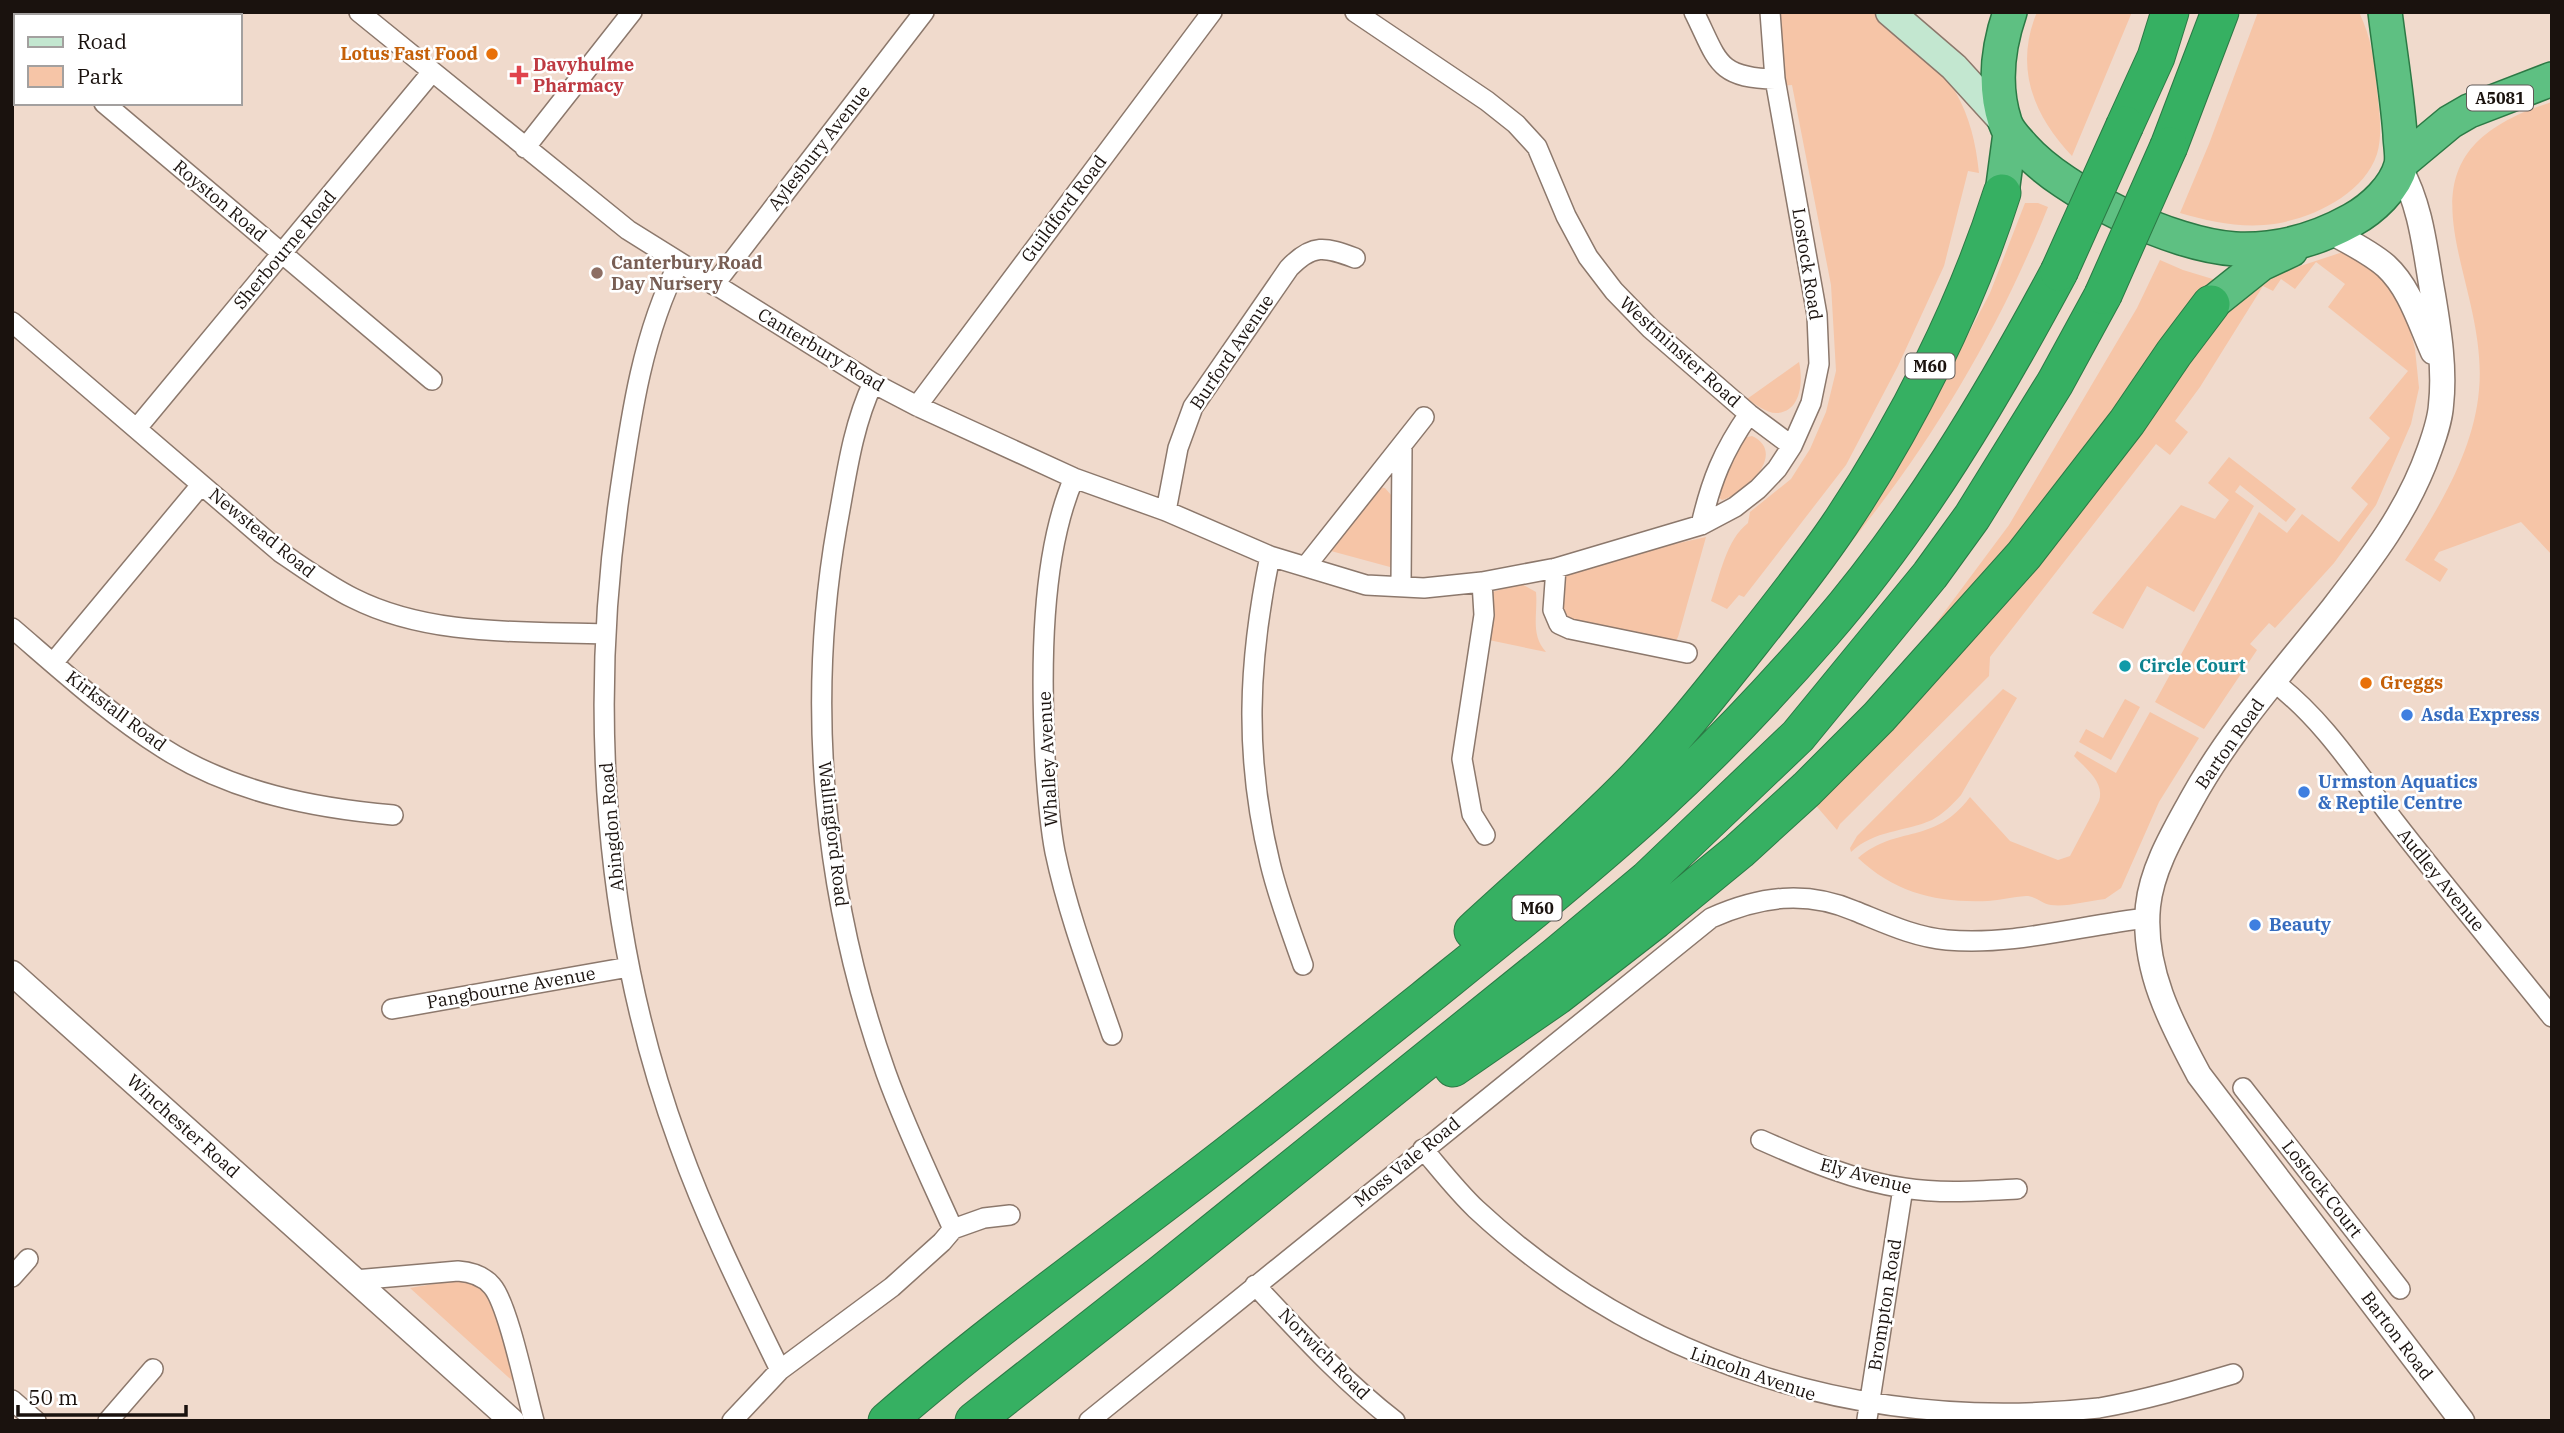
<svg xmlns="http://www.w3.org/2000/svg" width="2564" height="1433" font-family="'IBM Plex Serif',serif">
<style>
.green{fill:#f6c5a7}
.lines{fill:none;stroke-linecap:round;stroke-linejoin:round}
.minor-casing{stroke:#8c786c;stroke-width:22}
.tertiary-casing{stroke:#8c786c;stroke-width:27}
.secondary-casing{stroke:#8c786c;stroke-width:31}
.trunk-casing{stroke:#2c7945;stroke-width:36}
.motorway-casing{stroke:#2c7945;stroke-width:39}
.minor{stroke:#fff;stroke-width:19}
.tertiary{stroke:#fff;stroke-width:24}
.secondary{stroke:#c3e7d0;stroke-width:28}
.trunk{stroke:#5ec082;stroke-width:33}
.motorway{stroke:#36b062;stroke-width:37}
.motorway-bridge-casing{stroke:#2c7945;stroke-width:39;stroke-linecap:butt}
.motorway-bridge{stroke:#36b062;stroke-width:37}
.food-dot{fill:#e8710a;stroke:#fff;stroke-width:2.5}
.health-dot{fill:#e0444e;stroke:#fff;stroke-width:2.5}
.education-dot{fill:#8d6e63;stroke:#fff;stroke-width:2.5}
.culture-dot{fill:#0f9aa8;stroke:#fff;stroke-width:2.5}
.shop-dot{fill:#3f7fe0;stroke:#fff;stroke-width:2.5}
.labels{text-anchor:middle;stroke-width:5;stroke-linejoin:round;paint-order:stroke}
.shield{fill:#fff;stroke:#5f5956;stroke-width:2}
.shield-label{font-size:16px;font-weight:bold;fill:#1a120e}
.food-label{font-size:18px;font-weight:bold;fill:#c56008;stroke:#fff;text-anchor:end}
.health-label{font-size:18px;font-weight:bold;fill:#be3a42;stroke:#fff;text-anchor:start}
.street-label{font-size:18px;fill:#1a120e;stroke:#fff}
.education-label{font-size:18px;font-weight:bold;fill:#785e54;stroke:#fff;text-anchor:start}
.culture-label{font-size:18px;font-weight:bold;fill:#0d838f;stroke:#fff;text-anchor:start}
.shop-label{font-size:18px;font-weight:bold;fill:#366cbe;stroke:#fff;text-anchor:start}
</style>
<rect width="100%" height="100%" fill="#f0dacc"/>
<path class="green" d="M1775,12c17,0 91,-3 101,1 9,4 18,14 26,20 49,39 71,77 77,140l-11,-2 -24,95 -46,100 -52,99 -102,132 -5,-2 -12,14 -16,-8c9,-25 15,-61 37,-78l2,-11 41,-33 19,-30 16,-37 10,-41 -5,-86 -39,-200 -15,1z
M2037,12h95l-60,144c-39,-41 -58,-89 -35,-144z
M2258,12h101c12,25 16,50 18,78 2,20 6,44 0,64 -14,43 -72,68 -113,71 -29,2 -57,-4 -84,-12l29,-69z
M2552,102v453l-31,-33 -82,30 -5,8 14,9 -8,13 -35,-22c33,-50 69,-109 74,-170 11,-119 -104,-233 73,-288z
M2025,203h13l10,4c-42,106 -102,212 -171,302 -21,28 -44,55 -67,83l115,-176 65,-123z
M2352,249l20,14 32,44 11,42 4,39 -8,36 -35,81 -42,58 -59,65 -6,-5 -19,21 7,6 -53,79 -49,-27 104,-190 28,21 15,-19 37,28 29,-38 -17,-16 39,-50 -21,-20 39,-47 -80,-64 17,-23 -29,-22 -21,27 -14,-10 -8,12 -10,-5 -63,101 -25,34 13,11 -18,23 -14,-11 -166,213 -1,19 -149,148 -3,6 -25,-29 410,-494 51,-32z
M2160,260l23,10 33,10 -133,182 -196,227 122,-164 128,-217z
M1799,362c4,17 3,49 -21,51 -11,1 -23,-9 -31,-14z
M1752,436c36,17 -7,58 -30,64l-6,-5 27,-57z
M2229,457l67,52 -10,13 -46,-37 -5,7 19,14 -60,106 -47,-26 -24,43 -31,-16 89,-108 34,14 14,-19 -21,-17z
M1379,487l6,1 7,8 1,64 -3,7 -59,-16z
M1706,537l-28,100 -5,8 -119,-30 3,-45z
M1520,583l16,9c2,23 -6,42 10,60l-62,-13 6,-46z
M2003,689l14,9 -56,97c-9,10 -18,19 -29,25 -27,12 -58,10 -81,32l-1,-4 7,-12z
M2125,699l15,8 -29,53 -32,-18 7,-13 17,9z
M2150,712l49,26 -40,64 -38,86 -16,11c-17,2 -38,8 -54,6 -9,-1 -15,-9 -25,-9 -13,1 -26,4 -38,5 -51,2 -93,-8 -130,-43 40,-34 75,-12 112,-61l40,44 48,19 12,-4 29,-55c6,-19 -13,-32 -25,-45l3,-5 39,22z
M457,1280c10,1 20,1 27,8 16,19 26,72 33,97l-107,-97z"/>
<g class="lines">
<defs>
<path id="minor" d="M359,12l269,218 245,153 44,23 157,72 92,33 104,45 96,29 58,3 58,-6 74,-14 145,-43 34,-18 23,-18 19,-20 15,-23 19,-43 8,-39 -2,-49 -42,-236 -5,-67
M1355,12l132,89 29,23 21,23 29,69 22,41 26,34 37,38 98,85 43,32
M1694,12c24,48 22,66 81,67
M12,26l4,3
M104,103l328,277
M525,148l107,-136
M679,263c-36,69 -48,152 -59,228 -32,217 -17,446 59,653 28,78 65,152 101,226
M714,285l210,-273
M12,322l268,230c24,16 47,33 73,46 77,39 169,33 253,36
M873,383c-21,44 -27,95 -36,143 -32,182 -13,373 49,547 19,53 44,105 67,156
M917,406l295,-394
M137,428l295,-356
M1074,478c-34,78 -33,194 -29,279 2,31 4,64 10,95 13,62 36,122 57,183
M1166,511l12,-63 15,-41 96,-139c24,-25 36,-21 66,-10
M1701,525c10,-44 22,-74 48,-111
M1270,556c-22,106 -26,200 0,307 8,34 21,68 33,102
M1306,566l118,-149
M1556,568l-3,42 6,14 11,5 117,24
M1482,582l2,33 -22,144 10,55 13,21
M1401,586l1,-139
M12,628c49,42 97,86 151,120 69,44 150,60 230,67
M53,663l148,-178
M2274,682c50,38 83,91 121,140 51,66 105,130 157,195
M392,1009l237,-42
M2243,1088l157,201
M1761,1140c45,20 94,41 143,48 37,6 76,3 113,1
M1423,1149c17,20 34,42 53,60 170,158 392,224 623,199 46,-8 90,-21 134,-34
M12,1277l16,-18
M355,1280l103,-9c13,1 25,4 34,15 16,18 34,106 42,135
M1255,1285c44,47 88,96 140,136
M12,1400l24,21
M1867,1419l36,-231
M108,1421l45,-52
M732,1421l48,-51 112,-83 50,-45 11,-13 31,-11 26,-3
M1089,1421l622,-503c49,-22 95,-28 144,-7 30,12 59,26 92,29 68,6 134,-15 201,-22"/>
<path id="tertiary" d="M2400,168c22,40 25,83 33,127 6,36 12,74 8,110 -1,16 -7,32 -12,46 -21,60 -58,108 -96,157 -49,62 -103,122 -141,191 -18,33 -40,69 -44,107 -6,62 23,117 51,169l263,346
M2331,232c18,10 39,20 55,34 24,22 34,57 47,86
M12,973l500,448"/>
<path id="secondary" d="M1890,12l64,55 51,56"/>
<path id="trunk" d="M2010,12c-12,35 -17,73 -5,110 3,10 11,17 18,25 42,47 149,98 212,102 42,2 81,-9 117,-29 20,-11 43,-32 49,-55 2,-9 -1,-22 -1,-31 -3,-41 -10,-81 -15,-122
M2402,162l48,-40 19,-11 83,-32
M2002,193l8,-60
M2211,304l50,-40 30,-14"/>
<path id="motorway" d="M2125,125l31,-68 14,-45
M2169,146l51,-134
M1473,931c53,-49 108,-96 158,-147 40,-41 75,-85 110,-129 34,-43 68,-85 99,-131 66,-98 126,-217 162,-331
M1453,1068l104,-72 98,-76 84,-69 68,-62 72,-72 145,-162 103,-133 47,-69 37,-49
M887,1421c92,-80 191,-152 288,-226 84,-63 166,-130 249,-196 78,-63 156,-125 230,-192 59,-54 115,-113 168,-174 94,-108 169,-234 237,-361
M974,1421l187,-147 395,-318 91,-76 151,-144 132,-161 42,-58 83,-134 48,-88"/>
</defs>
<use href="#minor" class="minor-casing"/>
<use href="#tertiary" class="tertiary-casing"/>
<use href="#secondary" class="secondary-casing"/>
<use href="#trunk" class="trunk-casing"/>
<use href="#motorway" class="motorway-casing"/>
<use href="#minor" class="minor"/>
<use href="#tertiary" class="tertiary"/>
<use href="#secondary" class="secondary"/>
<use href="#trunk" class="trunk"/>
<use href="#motorway" class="motorway"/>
<defs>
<path id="motorway-bridge" d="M2059,272l66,-147
M2103,295l66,-149"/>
</defs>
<use href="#motorway-bridge" class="motorway-bridge-casing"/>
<use href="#motorway-bridge" class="motorway-bridge"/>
</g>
<g class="food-dot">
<circle cx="492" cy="54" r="7"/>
<circle cx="2366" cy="683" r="7"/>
</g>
<path class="health-dot" d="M515.5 64.5h7v7h7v7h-7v7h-7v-7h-7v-7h7z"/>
<circle class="education-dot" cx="597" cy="273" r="7"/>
<circle class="culture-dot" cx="2125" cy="666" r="7"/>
<g class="shop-dot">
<circle cx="2407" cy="715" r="7"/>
<circle cx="2304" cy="792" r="7"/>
<circle cx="2255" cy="925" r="7"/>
</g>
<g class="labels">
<g class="shield">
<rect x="2467" y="85.5" width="66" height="25" rx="5"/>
<rect x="1905.5" y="353.5" width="49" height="25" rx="5"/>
<rect x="1512.5" y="895.5" width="49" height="25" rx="5"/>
</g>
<g class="shield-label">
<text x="2500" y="104">A5081</text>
<text x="1930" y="372">M60</text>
<text x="1537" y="914">M60</text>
</g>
<g class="food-label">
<text x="478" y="60">Lotus Fast Food</text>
<text x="2380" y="689" text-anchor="start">Greggs</text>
</g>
<g class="health-label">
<text x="533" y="71">Davyhulme<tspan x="533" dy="21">Pharmacy</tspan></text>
</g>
<g class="street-label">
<text transform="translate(819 148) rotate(-52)" y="6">Aylesbury Avenue</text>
<text transform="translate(220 201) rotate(40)" y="6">Royston Road</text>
<text transform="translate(1064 209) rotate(-53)" y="6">Guildford Road</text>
<text transform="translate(285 250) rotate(-50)" y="6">Sherbourne Road</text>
<text transform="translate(1807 264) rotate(81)" y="6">Lostock Road</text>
<text transform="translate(821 350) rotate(31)" y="6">Canterbury Road</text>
<text transform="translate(1232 352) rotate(-56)" y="6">Burford Avenue</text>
<text transform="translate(1680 352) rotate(42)" y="6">Westminster Road</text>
<text transform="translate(262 533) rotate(39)" y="6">Newstead Road</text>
<text transform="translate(116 711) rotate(37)" y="6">Kirkstall Road</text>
<text transform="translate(2230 744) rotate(-55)" y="6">Barton Road</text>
<text transform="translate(1048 759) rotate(-93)" y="6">Whalley Avenue</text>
<text transform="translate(612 827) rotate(-95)" y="6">Abingdon Road</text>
<text transform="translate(833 834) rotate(83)" y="6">Wallingford Road</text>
<text transform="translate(2441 880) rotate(51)" y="6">Audley Avenue</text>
<text transform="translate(511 988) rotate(-10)" y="6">Pangbourne Avenue</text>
<text transform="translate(183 1126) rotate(42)" y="6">Winchester Road</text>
<text transform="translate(1407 1162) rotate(-39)" y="6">Moss Vale Road</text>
<text transform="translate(1866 1176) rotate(15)" y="6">Ely Avenue</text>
<text transform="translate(2322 1189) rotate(52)" y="6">Lostock Court</text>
<text transform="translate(1885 1305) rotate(-81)" y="6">Brompton Road</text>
<text transform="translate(2397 1336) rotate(53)" y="6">Barton Road</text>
<text transform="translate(1324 1354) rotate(45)" y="6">Norwich Road</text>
<text transform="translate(1753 1374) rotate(19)" y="6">Lincoln Avenue</text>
</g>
<g class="education-label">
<text x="611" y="269">Canterbury Road<tspan x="611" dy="21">Day Nursery</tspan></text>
</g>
<g class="culture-label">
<text x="2139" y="672">Circle Court</text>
</g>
<g class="shop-label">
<text x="2421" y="721">Asda Express</text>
<text x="2318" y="788">Urmston Aquatics<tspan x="2318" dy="21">&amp; Reptile Centre</tspan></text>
<text x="2269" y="931">Beauty</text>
</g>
</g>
<rect width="2564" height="1433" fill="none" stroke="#1a120e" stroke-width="28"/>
<rect x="14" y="14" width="228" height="91" fill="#ffffff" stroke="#a3a09f" stroke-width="2"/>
<rect x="28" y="37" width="35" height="10" fill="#c3e7d0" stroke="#a3a09f" stroke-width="2"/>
<text x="77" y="49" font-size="21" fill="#1a120e">Road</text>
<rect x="28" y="66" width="35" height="21" fill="#f6c5a7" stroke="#a3a09f" stroke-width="2"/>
<text x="77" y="84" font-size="21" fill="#1a120e">Park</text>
<path d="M18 1405v10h168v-10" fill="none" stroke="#1a120e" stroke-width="3.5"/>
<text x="28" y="1405" font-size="21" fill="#1a120e" stroke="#ffffff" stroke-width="5" paint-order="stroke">50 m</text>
</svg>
